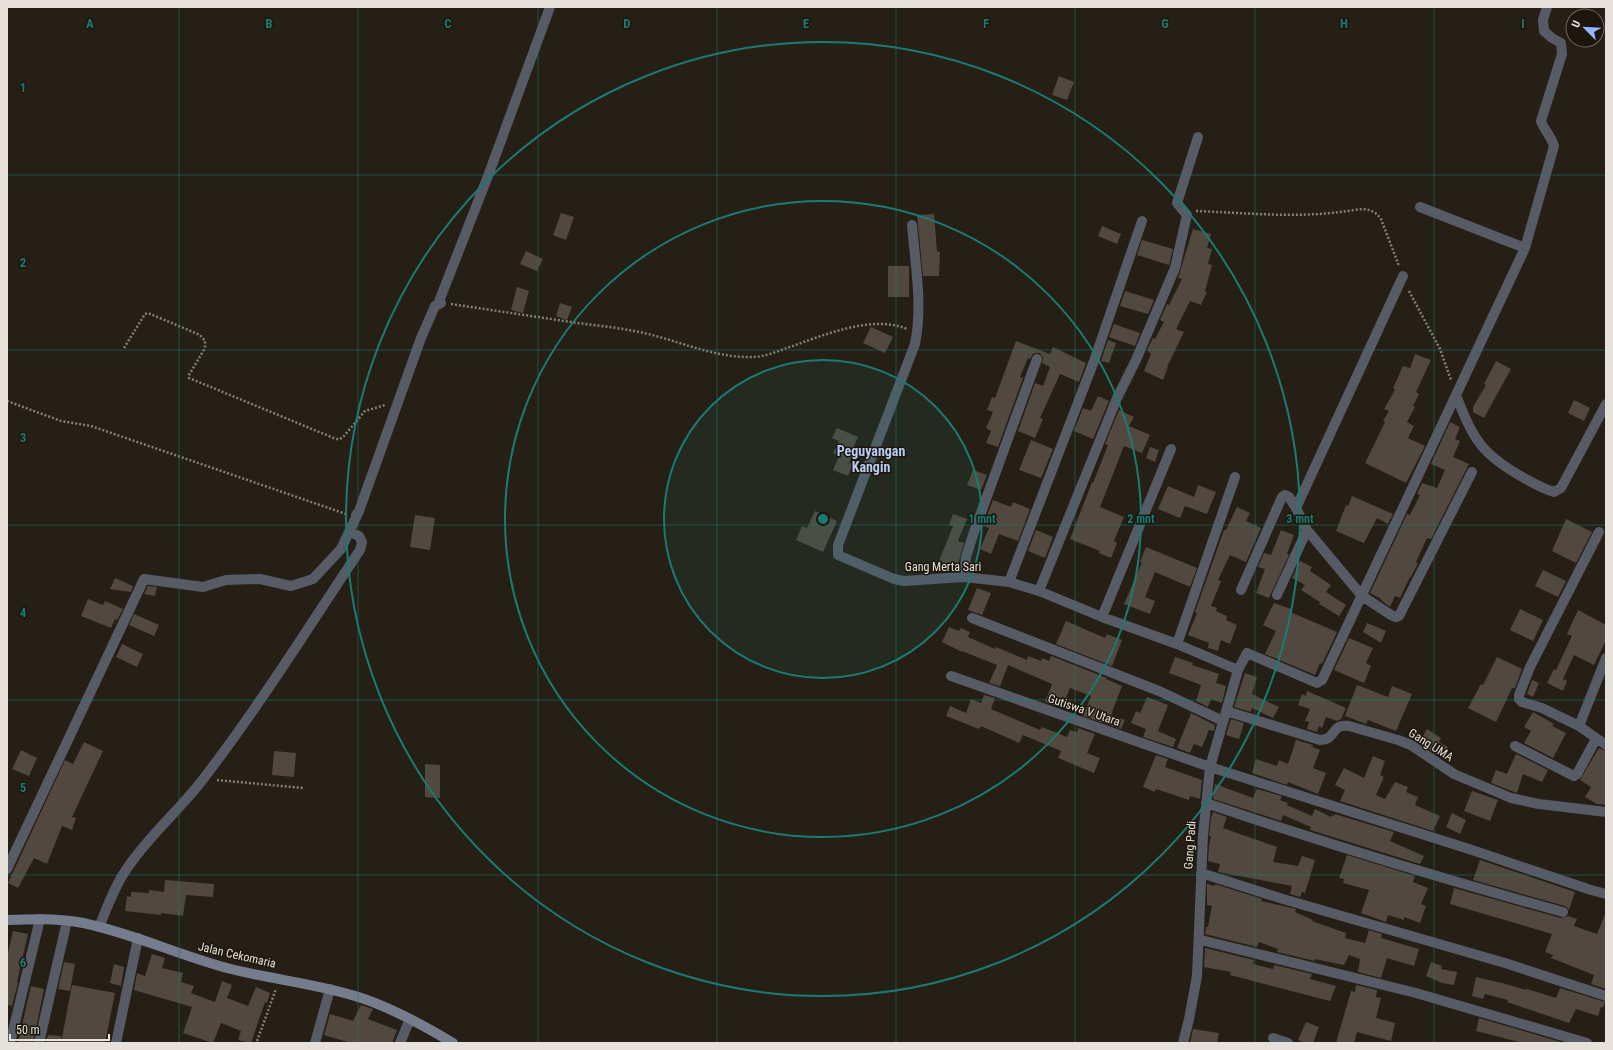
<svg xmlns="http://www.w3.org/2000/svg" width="1613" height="1050" font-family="'Roboto Condensed',sans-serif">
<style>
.building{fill:#51493f}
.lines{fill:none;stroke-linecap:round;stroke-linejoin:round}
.path{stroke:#857f76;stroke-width:2.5;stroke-dasharray:2 2;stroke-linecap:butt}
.street{stroke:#575b66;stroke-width:10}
.secondary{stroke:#757c8d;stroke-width:10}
.grid{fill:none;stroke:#1a7b73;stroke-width:1;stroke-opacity:0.55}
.ring{fill:none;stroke:#1a7b73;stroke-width:2}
.labels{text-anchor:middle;stroke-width:3;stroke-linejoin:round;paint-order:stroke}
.street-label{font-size:12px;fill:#e6e1db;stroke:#1c160d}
.quarter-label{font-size:14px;font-weight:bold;fill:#bacaf2;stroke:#1c160d}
.grid-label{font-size:13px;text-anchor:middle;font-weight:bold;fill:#1a7b73;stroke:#1c160d;stroke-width:3;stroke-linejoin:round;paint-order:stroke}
.centre{fill:#1a7b73;stroke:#1c160d;stroke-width:2}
.ring-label{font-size:12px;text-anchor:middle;font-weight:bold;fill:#1a7b73;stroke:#1c160d;stroke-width:3;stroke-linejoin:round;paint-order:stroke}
</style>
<rect width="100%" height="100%" fill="#261f15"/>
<path class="building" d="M1059,76l15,6 -7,18 -15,-5z
M561,213l13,4 -8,23 -13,-5z
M934,214l3,37 3,1 -1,24h-16l-6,-61z
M1102,226l19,8 -4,10 -19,-8z
M1193,229l18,5 -4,14 5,1 -4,15 4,1 -7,26 2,1 -6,13 -11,-4 -14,28 8,3 -17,35h1l-5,13 -19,-9 7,-17 -4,-4 6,-12 2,1 9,-17 -4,-2 7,-16 2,1 13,-26 -4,-1z
M1142,240l31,9 -4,16 -32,-10z
M526,251l17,8 -6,12 -17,-7z
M888,266h21v31h-21z
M517,287l12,4 -6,22 -12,-3z
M1125,291l29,9 -6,14 -28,-8z
M560,303l12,4 -5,13 -11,-4z
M1114,324l26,9 -5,13 -26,-9z
M871,327l22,10 -8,16 -22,-10z
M1108,340l8,3 -7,20 -8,-2z
M1016,341l34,13 3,-7 33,16 -7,19 -19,-8 -20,44 3,1 -8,19 -17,-7 17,-48 8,3 7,-19 -8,-4 1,-5 -3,-5h-4l-3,1 -3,5 -2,-1 -8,19 3,1 -25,69 -12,-4 5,-12 -5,-3 7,-16 -6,-2 5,-13 3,1z
M1415,354l16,6 -15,32 3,2 -6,12 2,1 -8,15 7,4 -6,12 17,8 -19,37 -41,-20 20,-41 -2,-1 6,-10 -5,-2 11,-19 -2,-2 10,-22 7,2z
M1496,361l15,8 -27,49 -11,-6v-5l13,-22 -2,-1z
M1098,396l11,5 -16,38 -19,-8 9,-23 8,3z
M1574,400l16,8 -6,13 -16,-8z
M1119,410l15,7 -5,9 21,9 -8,18 -18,-7 -24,61 24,10 -10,24 3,2 -6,15 -12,-5 1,-2 -30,-12 22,-57 1,1 15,-38 -3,-1z
M1450,422l10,5 -5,12 5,2 -7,16 16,7 -38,75 -4,-1 -11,24 2,1 -7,14h-1l-10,21 -5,-2 -5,11 -9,-7v-1l-11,-6 37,-79 3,1 10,-20 -3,-1 5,-11 15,5 8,-18 -14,-6z
M837,428l21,9 -6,14 2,1 -5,11 4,1 -5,12 -15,-6 6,-14 -6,-3 6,-12 -7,-3z
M1031,440l22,9 -12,29 -22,-8z
M1150,447l9,3 -4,12 -9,-4z
M973,470l14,5 -6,15 -14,-5z
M1198,485l18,7 -9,22 -22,-8 -5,12 -22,-9 10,-23 26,11z
M1352,496l41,18 -5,10 -11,-6 -13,25 -28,-12 10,-26 2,1z
M993,500l18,7 2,-5 17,7 -12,32 -19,-7 -8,20 -11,-5 9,-21 -6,-2z
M1237,507l13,6 -4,8 15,7 -15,34 -16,-7 -12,25 3,1 -10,25 6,2 -1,3 11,5 -1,4 11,5 -7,19 -9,-4 -3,11 -10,-3 1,-5 -21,-8 9,-22 -2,-1 29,-82h2z
M815,511l22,10 -14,31 -27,-12 6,-14 5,2z
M953,514l14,5 -9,22 6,2 -7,25 -18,-7 14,-35 -4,-1z
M415,515l20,3 -5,32 -20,-3z
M1566,519l26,13 -16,31 -24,-12z
M1036,530l17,7 -8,21 -17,-7z
M1281,530l13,5 -7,19 2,1 -20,43 -13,-5 9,-24 -7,-2 6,-14 7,2z
M1146,547l51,21 -7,19 -35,-15 -10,25 10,4 -5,13 -26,-10 18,-42h-2z
M1300,561l12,6 -2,4 21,14 -5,7 20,13 -7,11 -20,-12 1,-2 -19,-12 4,-5 -13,-7z
M1543,570l23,11 -8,16 -23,-11z
M115,578l18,8 -2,6 -21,-3z
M148,586l9,1 -2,9 -11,-2z
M977,588l14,5 -9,22 -14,-5z
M88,599l15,6 2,-4 18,8 -6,11 -2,-1 -4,9 -30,-12z
M1274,603l17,6 -1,3 47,20 -15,32 -2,-1 -5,12 -50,-21 11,-23 -13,-6z
M1520,609l23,11 -10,21 -23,-11z
M1578,610l28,15v15l-12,25 -20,-10 -11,24 4,2 -4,10 -16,-8 7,-14 2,1 16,-34 -5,-2z
M134,614l25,11 -5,11 -25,-11z
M1066,621l39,17 2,-4 15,6 -10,26 -56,-22z
M1367,623l19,8 -5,12 -18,-11z
M949,627l10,4 2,-3 9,4 -2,5 27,12 1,-2 31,13 1,-4 13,5 1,-3 7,3 2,-5 56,22 -1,1 16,7 -11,29 14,5 -4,9 -38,-13 8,-20 -21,-8 -8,20 -17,-6 7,-18 -44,-19 -8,21 -11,-3 8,-18 -35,-14v1l-20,-10z
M1349,638l24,10 -7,15 5,3 -7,17 -30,-13z
M122,644l21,10 -6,13 -21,-10z
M1175,657l18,6 -1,2 27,9 -3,9 10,3 -4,17 -11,-4 -3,8 -12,-6 5,-16 -32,-12z
M1497,657l25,12 -7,19h-3l-16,34 -28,-14 13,-24 2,1z
M1245,673l12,4 -5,17 27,13 -6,11 -21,-10 -1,4 -17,-5z
M1532,680l7,3 -6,14 -6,-3z
M1357,685l31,12 4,-11 20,8 -16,37 -28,-11 -2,4 -21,-8z
M1307,691l39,17 -5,11 -4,2 -11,-4 -4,11 -3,-2 -2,6 -10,-3 2,-7 -4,-1 5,-12 -12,-4 4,-11 4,2z
M984,695l11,3 -4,11 49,21 2,-3 25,10 3,-7 7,2 1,-4 17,6 -8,19 13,5 -6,15 -36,-15 3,-7 -38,-16 -4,8 -38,-17 -2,3 -33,-13 4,-10 16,7 5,-14 10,4z
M1147,697l21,8 -10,26 18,8 -3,8 -30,-10 3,-8 -15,-6 5,-12 4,2z
M1533,712l21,12 -2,2 14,7 -13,25 -29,-15 7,-12 -7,-4z
M1191,713l24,12 -1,6 -5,-1 -7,17 -8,-3 -4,9 -13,-5z
M1231,719l13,4 -5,16 -13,-4z
M1427,729l14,9 -2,4 9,5 -6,11 -23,-15z
M1296,740l17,5 -1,2 8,3 -7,18 13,5 -8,21 -30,-12 -1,3 -35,-12 4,-14 21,7 2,-6 9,4z
M84,742l19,9 -31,66 4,1 -4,12 -10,-4 -15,38 -13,-6 -16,30 -10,-5 57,-123 8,4z
M1599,748l7,3v54l-9,-1 -12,-7 6,-10 -11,-7z
M21,750l16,8 -8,18 -17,-7z
M274,751l22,2 -2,24 -22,-2z
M1516,754l32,16 -6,12 -19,-8 -6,19 -26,-10 5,-13 11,4z
M1156,755l12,4 -3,8 37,13 -2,19 -10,-3 -1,4 -33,-11 -1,3 -12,-5z
M1373,756l12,5 -5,14 4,2 -8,18 9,4 10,-17 13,5 -2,5 12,5 -3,8 25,11 -7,15 -93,-30 5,-11 -10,-5 9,-17 20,10z
M425,764l15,1v33l-15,-1z
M1215,784l38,14 4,-9 25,7 -2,4 8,3 -1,2 25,11 3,-7 16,8 1,-2 2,1 1,-2 59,18 -4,9 34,15 -4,8 -110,-34 1,-3 -28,-12 -2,6 -68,-22z
M1472,791l26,9 -8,21 -26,-10z
M1213,812l14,5 -4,11 54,19 -4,15 25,4 4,-10 13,4 -10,33 -3,-1 -2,5 -10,-3 2,-8 -74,-14 2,-8 -12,-3 1,-16 2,-8 -2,-2 2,-17z
M1452,813l14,7 -6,14 -14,-7z
M1347,855l68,21 -2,6 15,6 -7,16 5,2 -6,17 -16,-6v3l-16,-5 -2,7 -25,-9 8,-23 -26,-7 1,-4 -5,-1z
M1480,860l95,32 -6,18 -4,-4 -92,-26z
M165,880l49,4 -1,13 -27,-2 -3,21 -22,-3v2l-36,-4 2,-15 4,1v-5l18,1v-3l15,2z
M1207,884l8,2v-2l47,15 -1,2 35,8 -1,3 18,8 -1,1 34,12 -1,5 20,5 4,-13 13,4 -1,4 38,11 -5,17 -27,-8 -6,20 -23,-6 2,-13 -11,-4 -5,10 -29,-6v2l-38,-9 1,-3 -19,-7 -2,5 -52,-13 1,-7h2l4,-21 -5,-1z
M1454,888l107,30 7,-2 9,3 -3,7 23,8 8,-20h1v75l-15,-5 3,-9 -43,-17 2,-3 -8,-3 7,-18 -102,-30z
M13,931l15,3 -11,48 1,1 -6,23 -5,-1v-48z
M1205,948l49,12 -1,4 20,5 1,-4 38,9 -2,5 26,7 -6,15 -100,-26 1,-3 -27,-5z
M152,954l13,4 -3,10 21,5 -2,9 13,4 -3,7 24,9 7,-21 10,4 -5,13 21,8 8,-19 14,6 -3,10 -2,-1 -14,41 -13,-3 3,-9 -20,-8 -8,20 -30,-10 9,-26 -58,-17 3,-17 8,3z
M64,962l11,2 -5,27 -12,-2z
M1431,962l11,4 -1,3 16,3 -3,13 -12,-2 -16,-7z
M114,964l10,3 -3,19 -11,-3z
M1476,977l30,7 20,6 1,-1 29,9 4,-10 45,14 -2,6 -2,-1 -3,9 -22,-7 -7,14 -62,-21 1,-2 -23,-6 -2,5 -11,-3z
M72,985l43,8 -10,50h-44z
M1356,985l21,5 -1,7 5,1 -5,20 19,5 -4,18 -34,-9 -3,11h-18l15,-52 4,1z
M31,986l13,3 -11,54h-15z
M361,1005l12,4 -5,10 29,11 -5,13h-41l-27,-8 6,-21 23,7z
M1479,1018l85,25h-41l-47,-12z
M1306,1022l13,5 -6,16h-8l-7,-3z
M1193,1029l26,4 -2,10h-27z
M48,1035l13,1v7h-15z"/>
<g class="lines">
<path class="path" d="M1196,211c54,2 104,8 158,-1 11,-2 20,-1 27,9l18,47
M1409,291l31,58 11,31
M451,304c40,6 80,12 120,18 21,3 43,5 63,9 40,7 77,27 118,26 12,0 24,-5 35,-9 35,-12 84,-34 120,-19
M124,348l21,-34 3,-1 52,22 5,6v7l-16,27v3l147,61h4l4,-3 21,-25 20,-6
M7,401l54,20 30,5 255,88
M217,780l86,8
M257,1041l19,-52"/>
<path class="street" d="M1420,207l105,41
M912,225c3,38 11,80 3,119l-77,201v10l56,24 10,2 60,-4 45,5 30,9 63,26 75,27 61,26
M438,304l50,-128 62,-169
M1456,395c17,44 25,59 68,83 9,5 19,11 30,14l7,-4 45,-84
M1296,508l107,-232
M356,515l3,-4 62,-173 14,-32 6,-3
M1599,532l-69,135 -11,28v4l3,3 20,6 37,18 27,19
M964,577l2,-20 8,-25 63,-173
M1009,582l85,-221 48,-140
M1241,590l41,-93 3,-2 4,2 7,11 11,22 55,66 29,19 5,2 3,-1 73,-144
M1039,591l78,-193 19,-38 39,-92 12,-53 -10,-12 21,-66
M1277,595l30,-65
M1102,617l69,-168
M972,618l187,73 64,30
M1177,644l58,-167
M951,676l259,91 259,82 122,41 15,4
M1226,711l94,29c17,0 10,-17 29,-14l49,14 13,5 43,29 57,24 28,6 67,8
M1579,726l27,-68
M1515,746l59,30 3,-2 19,-35
M1206,803c118,40 237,76 357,109
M7,869l137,-290 59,8 23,-7 34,-1 31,7 22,-7 28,-30 18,-38
M1201,873l82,26 222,64 101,33
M99,927c8,-19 15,-40 27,-57 22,-34 54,-60 78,-92 56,-73 105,-152 156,-228l2,-8 -3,-6 -9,-4
M1201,940l215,53 171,50
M1273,1038l15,5
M10,1043l30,-124
M39,1043l28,-122
M116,1043l22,-105
M315,1043l15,-54
M400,1043l10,-24
M1183,1043l6,-24 8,-43 6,-141 7,-68 28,-97 9,-17 70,30 5,-3 203,-432 29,-102c-3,-10 -10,-16 -13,-25l21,-67 -1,-11 -9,-5 -8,-7 -1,-11 4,-13"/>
<path class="secondary" d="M7,920c25,-1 51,-2 76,3 49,10 95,32 144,45 42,11 86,15 128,28 34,10 68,29 98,47"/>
</g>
<path class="grid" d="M179,7v1036M358,7v1036M538,7v1036M717,7v1036M896,7v1036M1075,7v1036M1255,7v1036M1434,7v1036M7,175h1599M7,350h1599M7,525h1599M7,700h1599M7,875h1599"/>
<circle cx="823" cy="519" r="159" fill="#1a7b73" fill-opacity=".12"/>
<g class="ring">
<circle cx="823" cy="519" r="159"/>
<circle cx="823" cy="519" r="318"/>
<circle cx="823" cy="519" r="477"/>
</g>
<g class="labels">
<g class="street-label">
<text x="943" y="571">Gang Merta Sari</text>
<text transform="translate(1084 710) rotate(19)" y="4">Gutiswa V Utara</text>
<text transform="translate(1431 745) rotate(32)" y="4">Gang UMA</text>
<text transform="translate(1190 845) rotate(-86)" y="4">Gang Padi</text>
<text transform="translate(237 955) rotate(13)" y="4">Jalan Cekomaria</text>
</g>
<g class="quarter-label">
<text x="871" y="456">Peguyangan<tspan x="871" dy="16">Kangin</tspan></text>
</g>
</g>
<g class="grid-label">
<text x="90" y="28">A</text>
<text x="269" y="28">B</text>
<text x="448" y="28">C</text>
<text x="627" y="28">D</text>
<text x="806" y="28">E</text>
<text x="986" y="28">F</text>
<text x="1165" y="28">G</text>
<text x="1344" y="28">H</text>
<text x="1523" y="28">I</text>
<text x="23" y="92">1</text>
<text x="23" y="267">2</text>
<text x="23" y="442">3</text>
<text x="23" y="617">4</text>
<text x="23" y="792">5</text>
<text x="23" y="967">6</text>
</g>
<circle cx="823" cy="519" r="6" class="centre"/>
<g class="ring-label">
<text x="982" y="523">1 mnt</text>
<text x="1141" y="523">2 mnt</text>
<text x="1300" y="523">3 mnt</text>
</g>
<rect width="1613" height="1050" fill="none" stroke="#e6e1db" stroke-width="16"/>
<g transform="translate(1585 28) rotate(294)"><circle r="19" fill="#1c160d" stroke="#6d675f"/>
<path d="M0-3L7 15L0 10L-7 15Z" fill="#9ab5fd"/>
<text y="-6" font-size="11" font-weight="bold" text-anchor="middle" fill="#e6e1db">U</text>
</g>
<path d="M10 1034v6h99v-6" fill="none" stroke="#e6e1db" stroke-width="2"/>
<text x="16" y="1034" font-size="12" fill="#e6e1db" stroke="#1c160d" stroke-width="3" paint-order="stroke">50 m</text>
</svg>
